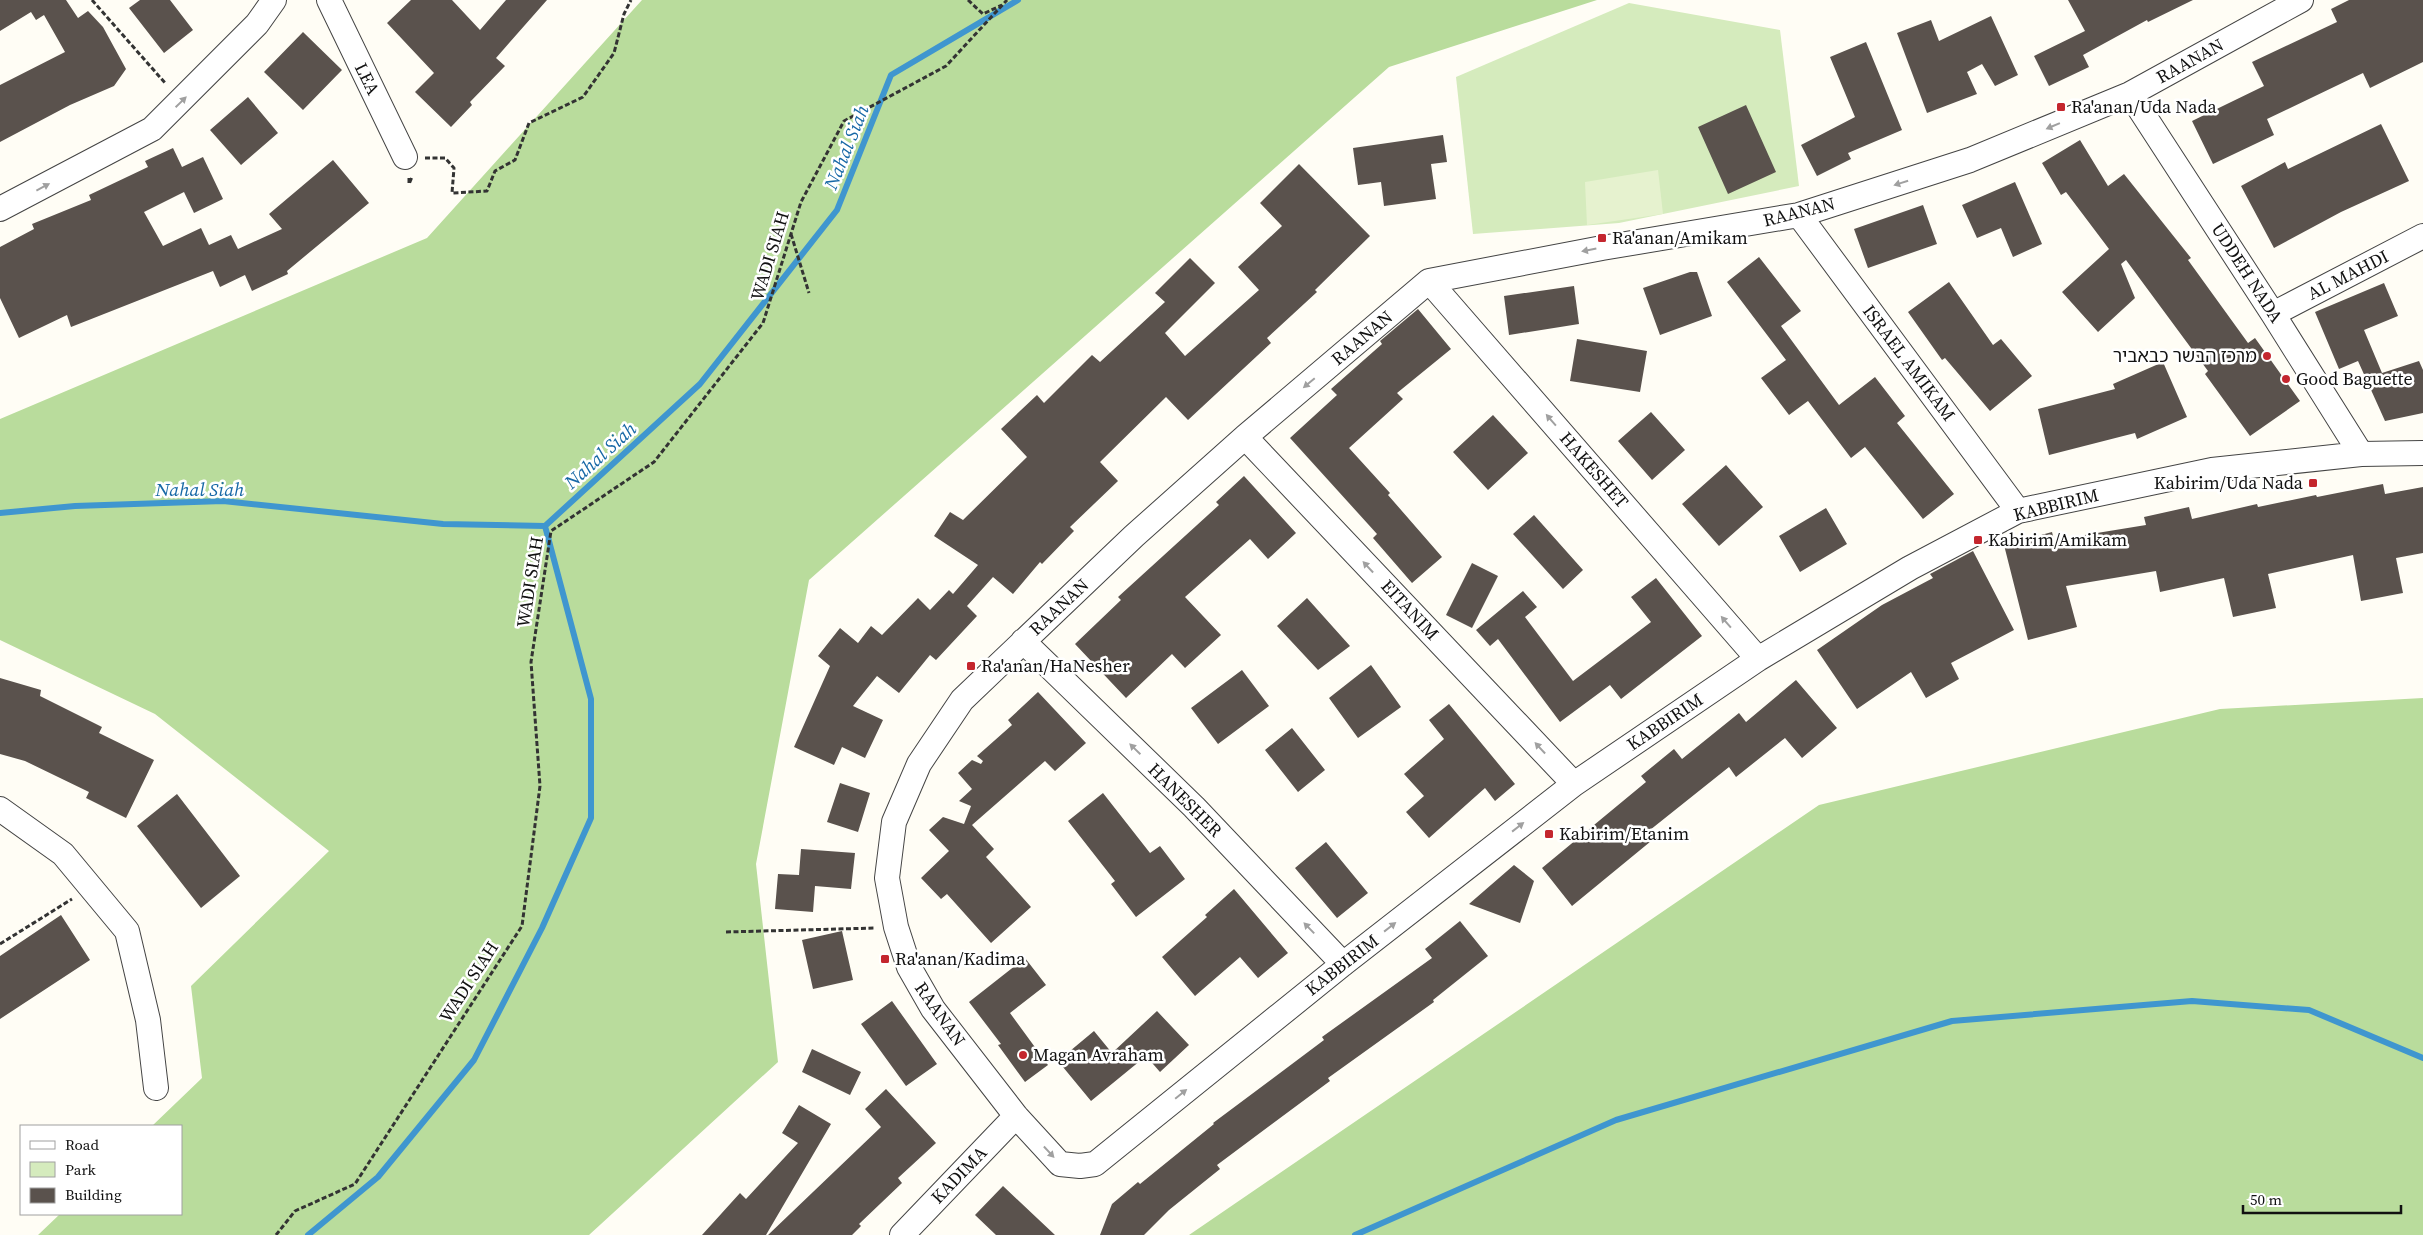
<svg xmlns="http://www.w3.org/2000/svg" width="2423" height="1235" font-family="'Source Serif 4','Noto Sans Hebrew',serif">
<style>
.green{fill:#d5ebbd}
.forest{fill:#b9dc9c}
.pitch{fill:#e6f2cf}
.lines{fill:none;stroke-linecap:round;stroke-linejoin:round}
.stream{stroke:#3f96cf;stroke-width:6}
.building{fill:#5a524d}
.minor-casing{stroke:#444;stroke-width:26}
.path{stroke:#333;stroke-width:3;stroke-dasharray:5 2.5;stroke-linecap:butt}
.minor{stroke:#fff;stroke-width:24}
.oneway{fill:#a0a0a0}
.poi-dot{fill:#c4262e;stroke:#fff;stroke-width:2}
.labels{text-anchor:middle;stroke-width:5;stroke-linejoin:round;paint-order:stroke}
.street-label{font-size:18px;fill:#111;stroke:#fff}
.poi-label{font-size:18px;fill:#111;stroke:#fff;text-anchor:start}
.water-label{font-size:19px;font-style:italic;fill:#1768a6;stroke:#fff}
</style>
<rect width="100%" height="100%" fill="#fffdf5"/>
<path class="green" d="M1629,3l151,27 19,156 -180,37 -146,11 -17,-157z"/>
<path class="forest" d="M642,0h955l-208,67 -580,513 -53,284 22,198 -189,173h-551l22,-21h121v-88h-29l50,-48 -11,-92 138,-135 -174,-137 -155,-74v-221l427,-181z
M2423,698v537h-1234l630,-430 401,-96z"/>
<path class="pitch" d="M1658,170l5,44 -76,11 -2,-43z"/>
<g class="lines">
<path class="stream" d="M0,513l75,-7 148,-5 220,23 102,2 155,-142 137,-174 54,-135 127,-75
M308,1235l70,-58 96,-117 68,-132 49,-110v-119l-46,-173
M1355,1235l261,-115 336,-99 240,-20 117,9 114,48"/>
</g>
<path class="building" d="M0,0h66l12,18 10,-7 15,16 23,42 -12,17 -44,19 -70,37v-57l65,-33 -21,-37 -8,5 -5,-8 -31,19z
M140,0h30l23,30 -29,23 -35,-45z
M411,0h41l28,30 26,-30h41l-51,58 9,8 -35,36 2,3 -21,22 -36,-35 19,-19 -47,-50z
M2068,0h125l-45,22 -1,-2 -64,35 6,12 -40,19 -15,-30 51,-25z
M2349,0h74v62l-53,26 -7,-15 -96,46 7,16 -61,29 -21,-43 72,-35 -12,-24 85,-40 -6,-13z
M1991,16l27,59 -23,11 -13,-22 -15,8 10,22 -50,19 -30,-80 34,-13 8,21z
M303,32l39,38 -39,40 -39,-38z
M1866,42l36,88 -54,23 3,6 -34,17 -16,-31 54,-28 -25,-60z
M248,97l30,36 -37,32 -31,-35z
M1746,105l30,67 -48,22 -30,-67z
M2381,124l28,57 -68,31 -67,36 -33,-62 44,-24 3,7z
M1443,135l4,27 -16,2 5,35 -52,7 -3,-24 -23,3 -5,-37z
M2080,140l28,46 16,-12 67,84 -3,2 60,83 7,-5 45,63 -50,35 -45,-62 3,-3 -82,-111 -5,4 14,34 -37,34 -36,-40 47,-43 -43,-57 -5,3 -19,-32z
M173,148l9,19 21,-10 20,42 -29,14 -10,-21 -40,20 19,34 38,-18 8,17 22,-10 7,14 44,-20 -13,-15 64,-54 36,43 -82,68 1,3 -36,17 -7,-16 -25,12 -7,-16 -142,56 -4,-12 -48,23 -19,-40v-51l34,-18 -2,-5 59,-24 -2,-5 59,-28 -3,-6z
M1299,164l71,72 -55,54 2,2 -50,46 4,5 -83,77 -22,-23 -66,65 18,19 -48,46 4,4 -32,33 -2,-2 -27,32 -20,-17 -26,29 10,10 -41,44 -6,-5 -31,38 -22,-17 -24,30 30,14 -18,38 -23,-11 -8,18 -40,-18 36,-81 -12,-10 22,-28 18,15 13,-17 11,9 36,-37 12,12 19,-20 4,4 25,-29 -44,-29 16,-24 13,8 64,-63 -26,-28 36,-34 7,8 48,-48 8,7 65,-60 -10,-9 35,-35 25,25 -50,50 20,23 74,-66 -21,-23 44,-41 -22,-23z
M2015,182l27,62 -29,13 -12,-29 -24,10 -15,-33z
M1923,205l14,39 -69,24 -14,-39z
M1759,257l42,54 -20,15 58,79 36,-28 30,39 -8,7 57,71 -31,25 -58,-72 -14,11 -43,-57 -19,14 -28,-37 25,-18 -59,-78z
M1690,272h7l15,44 -52,19 -17,-47z
M1949,282l44,63 8,-6 31,37 -42,35 -45,-53 -3,2 -34,-48z
M2384,283l14,33 -34,14 18,43 37,-12 4,9v43l-38,8 -27,-60 -19,8 -24,-57z
M1574,286l5,38 -70,11 -5,-39z
M1418,309l33,40 -54,44 6,6 -54,49 41,45 -2,2 54,62 -30,26 -39,-45 4,-4 -87,-96 47,-43 -6,-6 51,-45 -2,-3z
M1577,339l70,12 -7,41 -70,-11z
M2163,362l24,55 -50,22 -2,-6 -86,22 -11,-46 77,-20 -2,-5z
M1651,412l34,38 -33,30 -34,-39z
M1493,415l35,38 -40,37 -35,-38z
M1726,465l37,42 -44,39 -37,-42z
M1244,476l52,57 -28,26 -18,-20 -65,58 36,38 -36,33 -13,-14 -46,44 -51,-54 46,-44 -3,-3 101,-92 -3,-3z
M2383,484l2,10 38,-7v66l-27,5 7,35 -42,8 -8,-46 -85,19 8,34 -43,9 -9,-39 -64,14 -4,-21 -90,15 11,41 -49,13 -24,-95 48,-13 2,8 92,-15 -2,-8 45,-10 3,12 65,-15 1,3 58,-12 1,2z
M1826,508l21,36 -47,28 -21,-36z
M1534,515l49,55 -20,19 -50,-55z
M1973,551l41,79 -63,33 8,16 -33,19 -15,-26 -54,37 -40,-59 65,-45 51,-27 -3,-4z
M1472,563l26,13 -26,52 -26,-13z
M1656,578l46,58 -81,63 -11,-14 -50,37 -62,-83 -8,7 -14,-16 47,-39 14,16 -12,10 48,64 78,-59 -20,-25z
M1307,598l43,48 -32,24 -41,-44z
M1371,665l30,42 -43,31 -29,-40z
M1242,670l27,36 -51,38 -27,-36z
M0,678l41,12 -1,6 62,31 -3,6 55,27 -28,58 -40,-20 3,-6 -64,-31 -25,-7z
M1796,680l41,48 -35,30 -17,-20 -49,39 -7,-10 -79,63 6,7 -84,69 -30,-38 104,-86 -5,-6 33,-27 8,10 57,-46 7,9z
M1038,692l48,51 -31,28 -10,-10 -73,64 22,24 -8,8 45,50 -40,36 -44,-49 -6,5 -20,-21 28,-27 -20,-21 14,-13 21,7 7,-18 -12,-5 13,-12 -14,-16 14,-13 9,4 2,-3 -6,-5 35,-31 -4,-5z
M1449,704l66,80 -20,17 -10,-13 -56,50 -23,-26 18,-16 -20,-22 40,-35 -15,-19z
M1292,728l33,42 -27,22 -33,-42z
M840,783l30,10 -12,39 -31,-10z
M1103,793l47,60 10,-7 25,33 -49,38 -25,-33 4,-3 -47,-60z
M177,794l63,82 -39,32 -64,-82z
M1326,842l42,51 -31,25 -42,-50z
M801,849l54,4 -4,36 -36,-3 -2,26 -38,-3 3,-35 21,1z
M1514,865l20,16 -14,42 -51,-19z
M1234,889l54,64 -30,25 -18,-21 -45,39 -33,-39 45,-40 -2,-2z
M61,915l29,45 -90,59v-63z
M1460,921l28,35 -55,44 1,2 -106,76 2,3 -113,84 3,4 -51,41 -25,25h-44l12,-31 26,-22 2,2 74,-60 -1,-1 111,-83 -2,-3 110,-79 -7,-9z
M842,931l11,49 -40,9 -11,-49z
M1025,958l21,27 -36,28 38,52 -23,17 -27,-37 3,-1 -32,-42z
M892,1001l45,63 -31,22 -45,-62z
M1157,1011l32,34 -29,27 -14,-16 -55,45 -33,-40 36,-30 18,22z
M812,1049l49,23 -11,23 -48,-23z
M886,1089l50,54 -38,35 4,5 -43,41 2,2 -9,9h-84l113,-108 -16,-18z
M799,1105l32,19 -65,111h-64l38,-42 6,6 52,-56 -16,-10z
M1003,1186l52,49h-59l-21,-20z"/>
<g class="lines">
<defs>
<path id="minor" d="M329,0l76,157
M2301,0l-171,94 -160,66 -171,55 -197,33 -173,33 -184,156 -111,99 -172,164 -43,64 -25,58 -7,56 9,49 13,40 24,42 83,107 44,48 20,2 15,-2 248,-200 231,-180 184,-125 152,-91 108,-57 194,-41 149,-16 62,-1
M2130,94l143,220 88,140
M0,209l152,-80 105,-105 17,-24
M1799,215l219,296
M1429,281l329,378
M2273,314l150,-78
M1245,437l329,347
M1023,641l171,166 149,157
M0,809l63,45 64,77 21,89 8,68
M902,1235l114,-119"/>
</defs>
<use href="#minor" class="minor-casing"/>
<path class="path" d="M92,0l74,84
M968,0l15,14 19,-9
M425,158h20l9,10 -2,25 35,-2 8,-20 20,-11 14,-37 54,-26 31,-44 10,-39 7,-14
M409,178v6l3,-7
M791,234l18,59
M726,932l149,-4
M0,944l72,-45
M276,1235l19,-24 60,-27 167,-258 18,-140 -9,-124 20,-131 103,-69 109,-139 38,-121 43,-81 102,-55 61,-66"/>
<use href="#minor" class="minor"/>
</g>
<defs><path id="oneway-solid" d="M-6-.8H1V-3.2L6.5 0L1 3.2V.8H-6Z" transform="scale(1.25)"/></defs>
<g class="oneway">
<use href="#oneway-solid" transform="translate(181 102) rotate(-44)"/>
<use href="#oneway-solid" transform="translate(2053 126) rotate(157)"/>
<use href="#oneway-solid" transform="translate(1901 183) rotate(162)"/>
<use href="#oneway-solid" transform="translate(43 187) rotate(-28)"/>
<use href="#oneway-solid" transform="translate(1589 250) rotate(169)"/>
<use href="#oneway-solid" transform="translate(1309 383) rotate(140)"/>
<use href="#oneway-solid" transform="translate(1551 420) rotate(-131)"/>
<use href="#oneway-solid" transform="translate(1368 567) rotate(-133)"/>
<use href="#oneway-solid" transform="translate(1726 622) rotate(-131)"/>
<use href="#oneway-solid" transform="translate(1540 748) rotate(-133)"/>
<use href="#oneway-solid" transform="translate(1135 749) rotate(-136)"/>
<use href="#oneway-solid" transform="translate(1518 827) rotate(-38)"/>
<use href="#oneway-solid" transform="translate(1390 927) rotate(-38)"/>
<use href="#oneway-solid" transform="translate(1309 928) rotate(-134)"/>
<use href="#oneway-solid" transform="translate(1181 1094) rotate(-39)"/>
<use href="#oneway-solid" transform="translate(1049 1152) rotate(47)"/>
</g>
<g class="poi-dot">
<rect x="2056" y="102" width="10" height="10" rx="2.5"/>
<rect x="1597" y="233" width="10" height="10" rx="2.5"/>
<circle cx="2267" cy="356" r="5"/>
<circle cx="2286" cy="379" r="5"/>
<rect x="2308" y="478" width="10" height="10" rx="2.5"/>
<rect x="1973" y="535" width="10" height="10" rx="2.5"/>
<rect x="966" y="661" width="10" height="10" rx="2.5"/>
<rect x="1544" y="829" width="10" height="10" rx="2.5"/>
<rect x="880" y="954" width="10" height="10" rx="2.5"/>
<circle cx="1023" cy="1055" r="5"/>
</g>
<g class="labels">
<g class="street-label">
<text transform="translate(2190 61) rotate(-29)" y="6">RAANAN</text>
<text transform="translate(367 79) rotate(64)" y="6">LEA</text>
<text transform="translate(1799 212) rotate(-14)" y="6">RAANAN</text>
<text transform="translate(770 256) rotate(-73)" y="6">WADI SIAH</text>
<text transform="translate(2247 273) rotate(57)" y="6">UDDEH NADA</text>
<text transform="translate(2348 275) rotate(-27)" y="6">AL MAHDI</text>
<text transform="translate(1362 338) rotate(-40)" y="6">RAANAN</text>
<text transform="translate(1909 363) rotate(53)" y="6">ISRAEL AMIKAM</text>
<text transform="translate(1594 470) rotate(49)" y="6">HAKESHET</text>
<text transform="translate(2056 505) rotate(-14)" y="6">KABBIRIM</text>
<text transform="translate(530 582) rotate(-81)" y="6">WADI SIAH</text>
<text transform="translate(1059 607) rotate(-43)" y="6">RAANAN</text>
<text transform="translate(1410 610) rotate(47)" y="6">EITANIM</text>
<text transform="translate(1665 722) rotate(-34)" y="6">KABBIRIM</text>
<text transform="translate(1185 800) rotate(45)" y="6">HANESHER</text>
<text transform="translate(1342 965) rotate(-38)" y="6">KABBIRIM</text>
<text transform="translate(469 982) rotate(-57)" y="6">WADI SIAH</text>
<text transform="translate(940 1014) rotate(55)" y="6">RAANAN</text>
<text transform="translate(959 1175) rotate(-46)" y="6">KADIMA</text>
</g>
<g class="poi-label">
<text x="2071" y="113">Ra'anan/Uda Nada</text>
<text x="1612" y="244">Ra'anan/Amikam</text>
<text x="2257" y="362" text-anchor="end">מרכז הבשר כבאביר</text>
<text x="2296" y="385">Good Baguette</text>
<text x="2303" y="489" text-anchor="end">Kabirim/Uda Nada</text>
<text x="1988" y="546">Kabirim/Amikam</text>
<text x="981" y="672">Ra'anan/HaNesher</text>
<text x="1559" y="840">Kabirim/Etanim</text>
<text x="895" y="965">Ra'anan/Kadima</text>
<text x="1033" y="1061">Magan Avraham</text>
</g>
<g class="water-label">
<text transform="translate(846 147) rotate(-68)" y="7">Nahal Siah</text>
<text transform="translate(600 455) rotate(-42)" y="7">Nahal Siah</text>
<text x="200" y="496">Nahal Siah</text>
</g>
</g>
<rect x="20" y="1125" width="162" height="90" fill="#ffffff" stroke="#a0a0a0"/>
<rect x="30" y="1141" width="25" height="8" fill="#ffffff" stroke="#a0a0a0"/>
<text x="65" y="1150" font-size="15" fill="#111111">Road</text>
<rect x="30" y="1162" width="25" height="15" fill="#d5ebbd" stroke="#a0a0a0"/>
<text x="65" y="1175" font-size="15" fill="#111111">Park</text>
<rect x="30" y="1188" width="25" height="15" fill="#5a524d" stroke="#a0a0a0"/>
<text x="65" y="1200" font-size="15" fill="#111111">Building</text>
<path d="M2243 1205v8h158v-8" fill="none" stroke="#111111" stroke-width="2.5"/>
<text x="2250" y="1205" font-size="15" fill="#111111" stroke="#ffffff" stroke-width="4" paint-order="stroke">50 m</text>
</svg>
